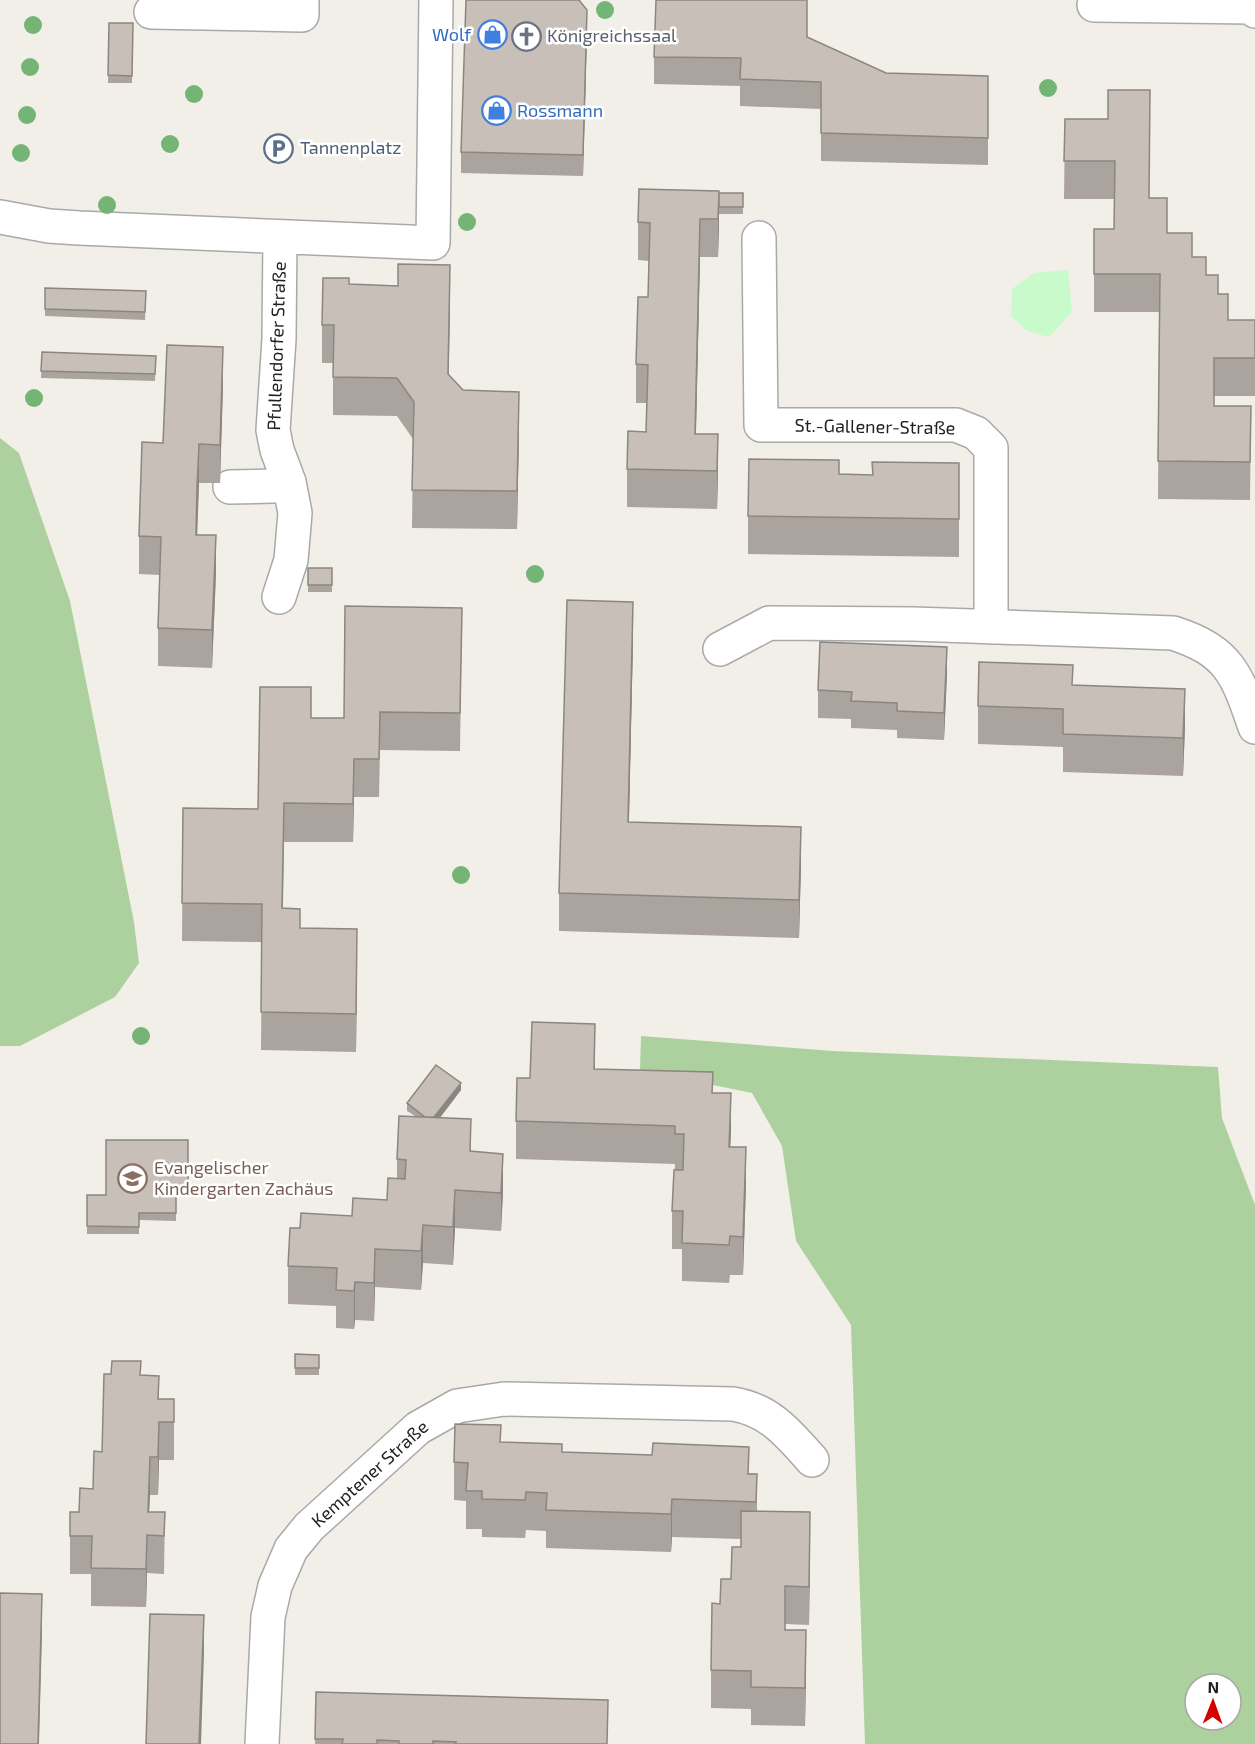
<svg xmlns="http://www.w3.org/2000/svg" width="1255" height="1744" font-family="'Exo 2',sans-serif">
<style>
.forest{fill:#add19e;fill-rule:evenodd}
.park{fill:#c8facc}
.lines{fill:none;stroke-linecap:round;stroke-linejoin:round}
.minor-casing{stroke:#a9a9a9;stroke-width:36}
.minor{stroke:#fff;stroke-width:33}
.tree{fill:#74b475}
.wall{fill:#aba49e}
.shaded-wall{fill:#8b8681}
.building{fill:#c7bfb8;stroke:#8b8681;stroke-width:1.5}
.labels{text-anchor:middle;stroke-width:5;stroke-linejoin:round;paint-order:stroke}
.shop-label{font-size:18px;fill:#366cbe;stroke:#fff;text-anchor:end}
.worship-label{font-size:18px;fill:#5b616d;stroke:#fff;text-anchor:start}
.service-label{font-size:18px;fill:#4e5e75;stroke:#fff;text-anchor:start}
.street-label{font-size:18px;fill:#222;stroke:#fff}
.education-label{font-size:18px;fill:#785e54;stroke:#fff;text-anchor:start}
</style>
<rect width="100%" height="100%" fill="#f2efe9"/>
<path class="forest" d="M0,438l19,15 51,148 64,321 5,41 -24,34 -95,49h-20z
M641,1036l192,15 385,16 4,51 33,87v539h-390l-14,-419 -55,-84 -14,-95 -30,-53 -112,-23zM1195,1684h36v36h-36z"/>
<path class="park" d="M1068,270l4,42 -23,25 -22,-6 -16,-15 1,-27 22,-16z"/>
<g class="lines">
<defs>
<path id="minor" d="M1094,5l159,2 2,4
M151,12l151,3v-15
M0,217l49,9 30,2 354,15 3,-243
M759,238l2,187h195l20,8 15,15v179
M230,487l44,-1 15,-4
M279,597l12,-37 4,-47 -6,-31 -12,-32 -4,-20 6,-91 1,-102
M720,649l49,-26 144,1 260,9c56,18 64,41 82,94
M262,1744l6,-127 7,-31 16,-37 18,-22 109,-99 39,-22 47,-7 229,5c37,6 56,30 79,56"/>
</defs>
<use href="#minor" class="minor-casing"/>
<use href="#minor" class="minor"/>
</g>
<g class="tree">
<circle cx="605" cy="10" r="9"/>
<circle cx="33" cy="25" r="9"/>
<circle cx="30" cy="67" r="9"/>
<circle cx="1048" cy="88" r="9"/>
<circle cx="194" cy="94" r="9"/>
<circle cx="27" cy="115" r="9"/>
<circle cx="170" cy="144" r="9"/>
<circle cx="21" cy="153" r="9"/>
<circle cx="107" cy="205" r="9"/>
<circle cx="467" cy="222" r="9"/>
<circle cx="34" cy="398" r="9"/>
<circle cx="535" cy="574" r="9"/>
<circle cx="461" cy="875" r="9"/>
<circle cx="141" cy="1036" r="9"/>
</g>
<path class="wall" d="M580,0l7,31 -4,145 -122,-3v-21z
M109,23h24l-1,60h-24z
M807,37l79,36 102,3v89l-167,-4v-52l-81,-3v-20l-86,-2v-27z
M1065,119h43l59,114 25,24 14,18 12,19 10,26h27v76h-41v10h37l-1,94 -92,-1 1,-187h-65v-83h20v-30h-50z
M719,193h24v21h-24l-1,43h-18l-4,177 22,38 -1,37 -90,-2v-38l19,-37 1,-29h-11v-39l12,-67 1,-36 -11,-1v-38z
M349,284l101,20 -2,71 15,15 56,41 -2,98 -105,-1 1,-89 -16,-23 -64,-1v-52h-11v-38z
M45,288l101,3 -1,29 -100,-4z
M42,352l114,4 -1,25 -114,-3z
M223,385l-3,98h-21l-2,42v10l19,38 -4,95 -54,-2v-38l2,-53 -21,-1v-38z
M959,463v94l-211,-3v-38l91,-42 33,1z
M308,568h24v24h-24z
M462,608l-2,143 -80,-1 -1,47h-25l-1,45h-69l-1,66 17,20 57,39 -1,85 -95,-2 1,-108 -80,-1 1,-133 75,1 53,-91h33z
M633,640l-4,182 172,43 -2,73 -240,-7v-38z
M947,674l-3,66 -47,-2v-8l-46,-2v-9l-33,-1v-28z
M1073,685l112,42 -2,49 -120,-4v-25l-85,-3v-38z
M595,1069l118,24 18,38 -1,16 16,38 -3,90h-13l-1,8 -47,-2v-32h-10v-38l3,-47 -159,-5v-38l14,-43z
M461,1090l-21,28 31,34 32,40 -2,39 -46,-3 -2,37 -30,-2 -2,27 -46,-3 -1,34 -19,-1 -1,9 -18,-1v-22l-48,-2v-38l12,-38 52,-12 35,-16 10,-22v-19l18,-43 -8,-5v-8z
M188,1140v53h-12v28l-37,-1v14h-52v-39h19z
M295,1354l24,1v20h-24z
M141,1375l18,24h15v61h-15l-1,35h-8l-1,17h16l-1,62 -17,-1 -1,34 -55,-1v-32h-21v-62h9l14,-23 9,-37z
M501,1442l61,10 195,22v37l53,39 -1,75 -24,-1v6l21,39 -1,57 -54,-1v-16l-40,-1v-38l9,-66 11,-25 10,-32v-8l-69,-2 -1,15 -125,-4v-17l-20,-1 -1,8 -43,-1v-8h-16v-28l-12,-1v-38z
M316,1692l291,52h-292z"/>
<path class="shaded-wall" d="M587,10v21l-4,145v-21z
M719,191v38l-1,28v-38z
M700,219v38l-5,215v-38z
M450,265v39l-2,108v-38z
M223,347v38l-3,98v-38z
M519,392v39l-2,98v-38z
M718,434v38l-1,37v-38z
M199,444v39l-3,90v-38z
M216,535v38l-4,95v-38z
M633,602v38l-5,220v-38z
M947,647v27l-3,66v-27z
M1185,689v38l-2,49v-38z
M354,759v38l-1,45v-38z
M801,827v38l-2,73v-38z
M357,929v38l-1,85v-38z
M595,1024v38l-1,45v-38z
M461,1083v7l-30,39v-8z
M731,1093v38l-2,54v-38z
M471,1119v39l-1,-7z
M746,1147v38l-3,90v-38z
M503,1154v38l-2,39v-38z
M455,1190v38l-2,37v-38z
M423,1225v38l-2,27v-39z
M375,1249v38l-1,34v-38z
M355,1282v38l-1,9v-38z
M159,1422v38l-1,35v-38z
M150,1457v38l-2,40v-23z
M672,1499v38l-1,15v-38z
M810,1512v38l-1,75v-38z
M147,1535v38l-1,34v-38z
M42,1594v38l-3,112h-1z
M204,1615v38l-3,91h-2z
M806,1630v39l-1,57v-38z"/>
<path class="building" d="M466,0h113l8,10 -4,145 -122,-3z
M656,0h151v37l79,36 102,3v62l-167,-5v-51l-81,-3 1,-21 -87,-1z
M109,23h24l-1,53 -24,-1z
M1108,90h42l-1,108h18v35h25v24h14v18h12v19h10v26h27v38h-41v48h37l-1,56 -92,-1 2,-187h-66v-45h20l1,-68h-51l1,-42h43z
M639,189l80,2 -1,28h-18l-5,215h23l-1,37 -90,-2 1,-38 18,1 2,-67 -12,-1 2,-67h10l2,-74 -12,-1z
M719,193h24v14h-24z
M398,264l52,1 -2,109 15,16 56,2 -2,99 -105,-1 2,-88 -17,-24 -64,-1 1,-52h-12l1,-47h26v6l49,2z
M45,288l101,3 -1,21 -100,-3z
M167,345l56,2 -3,98 -21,-1 -2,43 -1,48h20l-4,95 -54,-2 3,-91 -22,-1 3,-94 21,1z
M42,352l114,4 -1,18 -114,-3z
M749,459l90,1v14l34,1 -1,-13 87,1v56l-211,-3z
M308,568h24v17h-24z
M567,600l66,2 -5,220 173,5 -2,73 -240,-7z
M345,606l117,2 -2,105 -80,-1 -1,47h-25l-1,45 -69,-1 -2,105 18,1v19l57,1 -1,85 -95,-2 1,-108 -80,-1 1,-95 75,1 2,-122h51v31h33z
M820,642l127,5 -3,66 -47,-2v-8l-46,-2 1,-9 -34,-2z
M979,662l94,3 -1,20 113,4 -2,49 -120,-4v-25l-85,-3z
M532,1022l63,2 -1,45 119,3 -1,21h19l-2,54h17l-3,90 -13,-1 -1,9 -47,-2 1,-32h-11l2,-41h9l1,-36h-9v-8l-159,-5 1,-43h13z
M436,1065l25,18 -27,34h-9l-18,-14z
M399,1116l72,3 -1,32 33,3 -2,39 -46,-3 -2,37 -30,-2 -2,26 -46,-2 -1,34 -19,-1 -1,9 -18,-1 1,-22 -49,-2 2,-38h10l1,-15 51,3 1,-18 34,2 1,-22 17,1 1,-19 -9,-1z
M106,1140h82v46h-12v27h-37v14l-52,-1v-31h19z
M295,1354l24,1v13h-24z
M112,1361h29l-1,14 19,1 -1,23h16v23h-15l-1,35h-8l-2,55h17l-1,24 -17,-1 -1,34 -55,-1 1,-32h-22v-24h9l1,-24 13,1 1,-38 8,1 2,-78h7z
M455,1424l46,1 -1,17 62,2v8l90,3 1,-12 96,4 -1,27h9l-1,28 -84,-3 -1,15 -125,-4 1,-17 -21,-1 -1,8 -43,-1v-8h-16l2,-28 -14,-1z
M741,1511l69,1 -1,75 -24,-1v44h21l-1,58 -54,-1v-16l-40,-1 1,-67 8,1 1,-25h10l1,-32h9z
M0,1593l42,1 -4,150h-38z
M150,1614l54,1 -5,129h-53z
M316,1692l292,8 -1,44h-152l1,-2 -23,-1v3h-34v-3l-22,-1v4h-35l1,-5h-28z"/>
<defs>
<symbol id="shop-ring" viewBox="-11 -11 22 22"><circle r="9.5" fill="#fff" stroke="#3f7fe0" stroke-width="1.5"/><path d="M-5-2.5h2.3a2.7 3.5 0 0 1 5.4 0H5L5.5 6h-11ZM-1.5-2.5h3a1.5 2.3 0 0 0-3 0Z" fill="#3f7fe0"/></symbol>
<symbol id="church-ring" viewBox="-11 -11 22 22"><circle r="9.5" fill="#fff" stroke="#6b7280" stroke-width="1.5"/><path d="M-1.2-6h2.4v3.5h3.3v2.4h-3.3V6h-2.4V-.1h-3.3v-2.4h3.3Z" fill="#6b7280"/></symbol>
<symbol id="parking-ring" viewBox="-11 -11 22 22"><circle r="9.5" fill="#fff" stroke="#5c6f8a" stroke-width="1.5"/><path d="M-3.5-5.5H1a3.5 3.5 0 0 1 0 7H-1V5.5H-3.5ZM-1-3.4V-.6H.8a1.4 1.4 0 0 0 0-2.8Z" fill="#5c6f8a"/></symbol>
<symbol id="school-ring" viewBox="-11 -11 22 22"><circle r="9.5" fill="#fff" stroke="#8d6e63" stroke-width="1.5"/><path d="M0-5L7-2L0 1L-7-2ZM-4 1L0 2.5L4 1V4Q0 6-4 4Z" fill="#8d6e63"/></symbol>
</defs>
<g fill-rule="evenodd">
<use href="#shop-ring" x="476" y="18" width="33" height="33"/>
<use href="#church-ring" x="510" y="20" width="33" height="33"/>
<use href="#shop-ring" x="480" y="94" width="33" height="33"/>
<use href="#parking-ring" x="262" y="132" width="33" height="33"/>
<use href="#school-ring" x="116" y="1162" width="33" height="33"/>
</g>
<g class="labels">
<g class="shop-label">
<text x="471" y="41">Wolf</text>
<text x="517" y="117" text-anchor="start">Rossmann</text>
</g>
<g class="worship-label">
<text x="547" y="42">Königreichssaal</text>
</g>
<g class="service-label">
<text x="300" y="154">Tannenplatz</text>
</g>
<g class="street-label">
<text transform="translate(277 346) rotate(-88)" y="6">Pfullendorfer Straße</text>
<text transform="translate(875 427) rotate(1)" y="6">St.-Gallener-Straße</text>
<text transform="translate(370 1474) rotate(-42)" y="6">Kemptener Straße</text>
</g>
<g class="education-label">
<text x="154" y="1174">Evangelischer<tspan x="154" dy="21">Kindergarten Zachäus</tspan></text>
</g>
</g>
<g transform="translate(1213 1702) rotate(1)"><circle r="28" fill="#ffffff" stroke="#a7a7a7" stroke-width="1.5"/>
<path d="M0-4.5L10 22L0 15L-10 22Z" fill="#d40000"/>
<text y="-9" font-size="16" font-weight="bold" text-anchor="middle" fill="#222222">N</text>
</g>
</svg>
